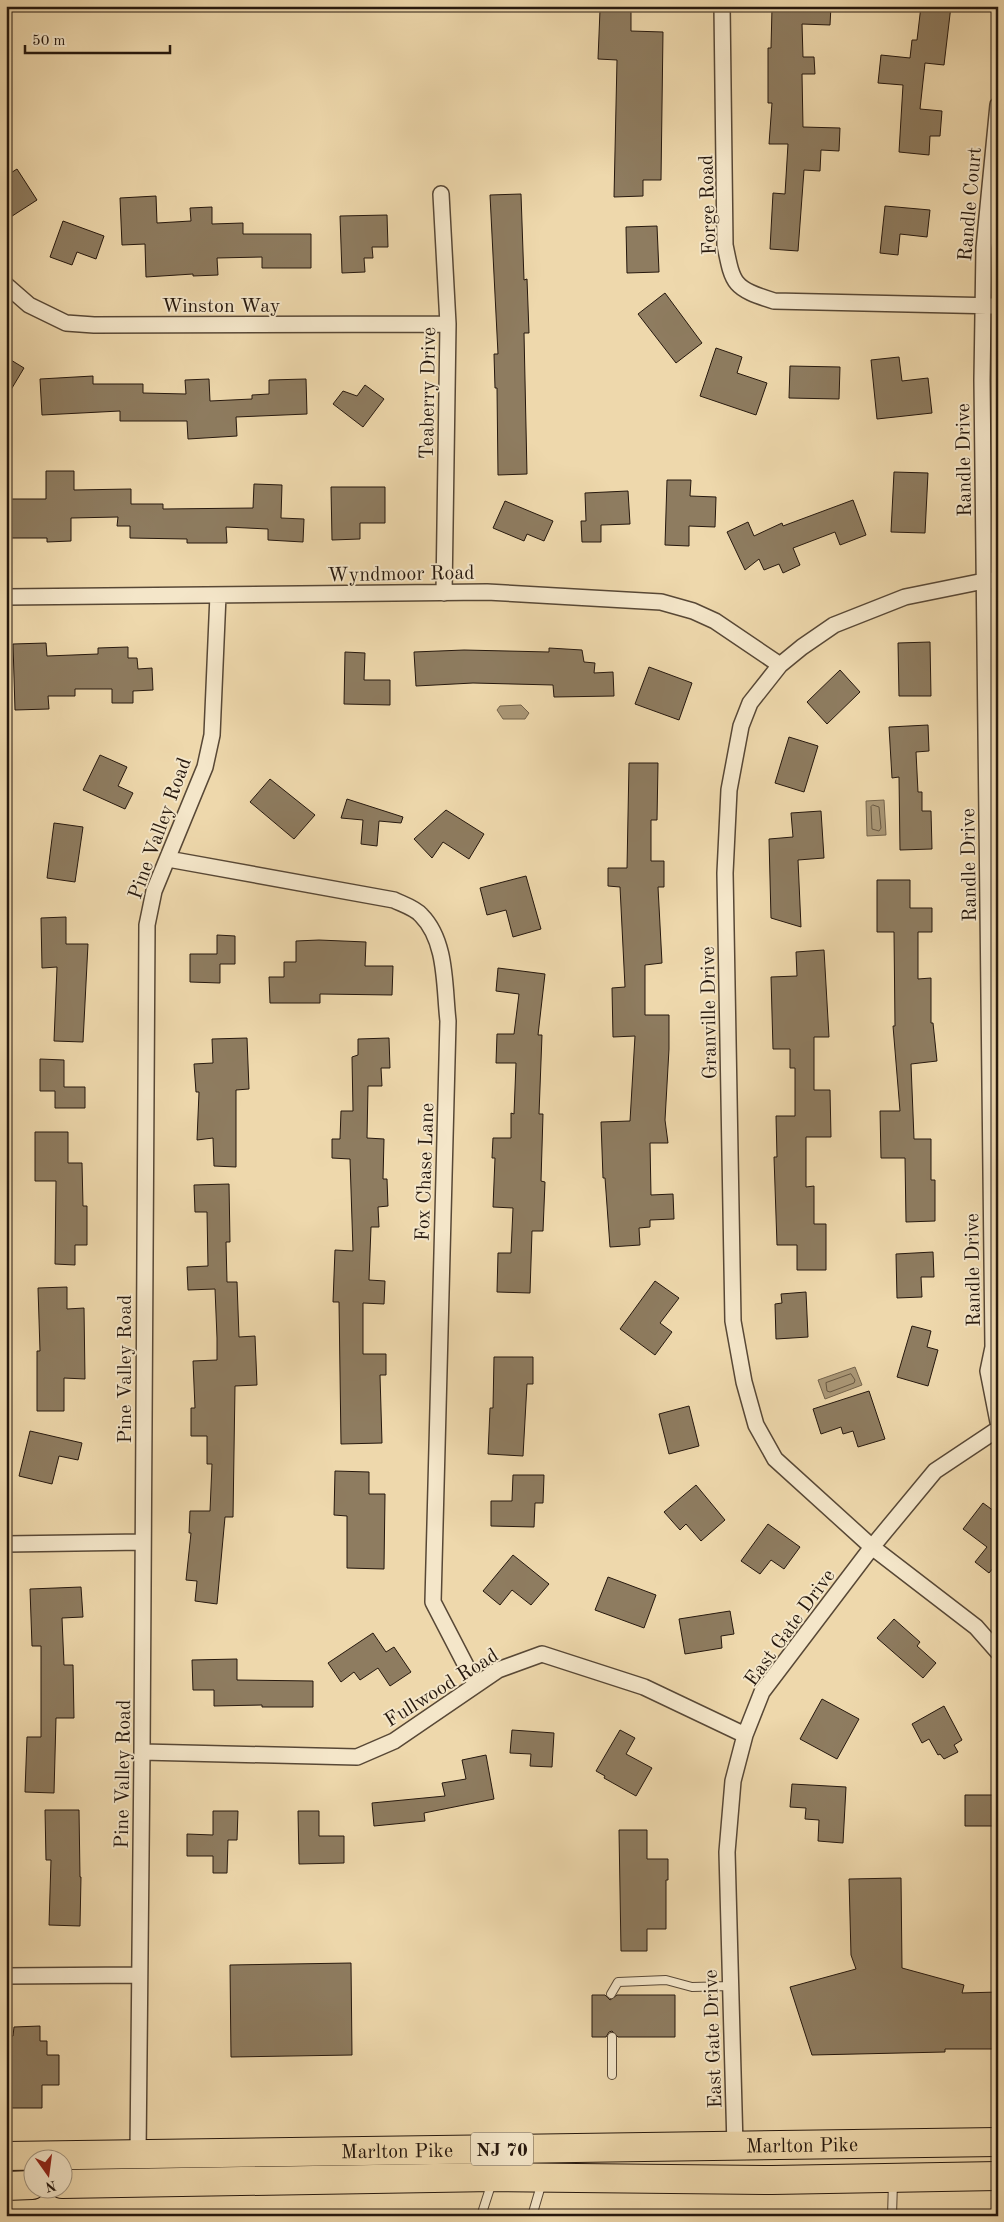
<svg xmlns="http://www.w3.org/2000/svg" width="1004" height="2222" font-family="'Old Standard TT',serif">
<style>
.water{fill:#aa9776;stroke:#75644c}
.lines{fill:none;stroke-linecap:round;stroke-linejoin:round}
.shore{stroke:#685842;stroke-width:1}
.building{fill:#8e7c60;stroke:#26180e}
.lane-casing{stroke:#584836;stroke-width:10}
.street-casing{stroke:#584836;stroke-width:18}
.highway-casing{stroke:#26180e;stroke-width:30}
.lane{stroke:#f4e6c9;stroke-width:8}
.street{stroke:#f4e6c9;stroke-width:15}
.highway{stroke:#eed8ac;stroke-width:28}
.labels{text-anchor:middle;stroke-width:4;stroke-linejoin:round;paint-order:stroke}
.shield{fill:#f4e6c9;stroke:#645646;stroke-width:1}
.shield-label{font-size:19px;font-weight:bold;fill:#26180e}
.street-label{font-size:20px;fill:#26180e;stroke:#f4e6c9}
</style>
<rect width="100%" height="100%" fill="#eed8ac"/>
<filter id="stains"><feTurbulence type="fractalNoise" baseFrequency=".004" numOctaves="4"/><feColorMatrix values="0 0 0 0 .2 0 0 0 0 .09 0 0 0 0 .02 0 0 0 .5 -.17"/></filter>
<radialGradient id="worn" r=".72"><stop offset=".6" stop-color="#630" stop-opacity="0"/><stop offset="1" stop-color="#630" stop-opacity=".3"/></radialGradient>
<path class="water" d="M521,705l8,8 -4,6h-22l-6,-9 3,-4z
M884,800l2,35 -19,1 -1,-35z
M855,1367l7,18 -37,14 -7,-19z"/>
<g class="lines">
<path class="shore" d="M873,805l6,2 2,21 -2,3 -7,-2 -1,-22z
M851,1374l4,6 -1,3 -24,9 -3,-1 -1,-8z"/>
</g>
<path class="building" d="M792,6h39l-1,19 -28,-1 1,33h11l1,17h-13l1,53 37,1 -1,23 -18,-1 -1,21 -16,-1 -6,81 -28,-2 3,-56 12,1 3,-50h-19l3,-41h-4v-55h3l1,-40 20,1z
M921,6h30l-7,59 -19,-2 -5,46 22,2 -2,25h-10l-1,19 -30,-3 4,-67 -25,-2 3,-28 29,3 2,-18h5z
M600,10h31v21l32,1 -2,148h-18v16l-29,1 3,-137 -19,-1z
M17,169l20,31 -31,20v-44z
M521,194l3,86 3,-1 2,54h-5l3,141 -29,1 -1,-87h-2l-1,-34h4l-8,-159z
M156,196l1,27 34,-2 -1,-13 22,-1v17l31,-1v11h68v34h-49v-11l-45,1 1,17 -25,1v-2l-47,3 -1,-33 -23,1 -2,-47z
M885,206l45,4 -3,27 -27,-3 -2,21 -18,-2z
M387,215l1,32h-16l1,11h-9l1,14 -23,1 -2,-57z
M63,221l41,15 -8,23 -19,-7 -5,13 -22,-8z
M657,226l2,46 -32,1 -1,-46z
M665,293l37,50 -26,20 -38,-49z
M716,348l26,9 -5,16 30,10 -11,32 -56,-19z
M6,357l18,11 -18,30z
M899,357l3,24 26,-3 4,35 -55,6 -6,-59z
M790,366l50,1 -1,32 -50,-1z
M93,376v8h50v9l43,1 -1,-14 24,-1 1,22 42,-2v-4l17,-1v-14l37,-1 1,35 -71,3 1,19 -49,3 -1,-18h-67v-10l-78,4 -2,-36z
M365,385l19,14 -21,28 -30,-23 10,-13 14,5z
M46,471h28v19l57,-1v15h32v5l90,-1 1,-24 28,1 -1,33 23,1 -1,23 -35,-2v-11l-42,-2 1,16h-40v-4l-57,-1v-12h-13l1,-9 -47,1v23l-24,1v-4h-41v-39h40z
M894,472l34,1 -3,60 -34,-1z
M667,480h24l-1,16 26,1 -1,30 -26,-1v20l-24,-1z
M331,487h54v36h-25v16l-28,1z
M628,491l2,33 -29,1v17h-19l-1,-21h5l-1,-28z
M853,500l13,35 -26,10 -5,-13 -42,16 7,17 -17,8 -4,-9 -15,6 -5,-11 -14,11 -18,-38 21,-10 6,14 28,-13 1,3z
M505,501l48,20 -9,20 -17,-7 -3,7 -31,-13z
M930,642l1,54h-32l-1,-53z
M46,643l1,13 51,-2v-6l30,-1v11h9l1,11 14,-1 1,22 -20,1v12h-21v-14h-37v7h-27l1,13 -34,1 -2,-66z
M549,648l33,2 2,12 11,1 -1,10 19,-1 1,24 -60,1 -1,-12 -80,-2 -57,3 -2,-34 50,-2 85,2z
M345,652l20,1 -1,27h26v25l-46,-1z
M649,667l43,16 -13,37 -44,-16z
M840,670l20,22 -33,32 -20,-22z
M928,725l1,26 -13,1 2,40h4v19h9l1,38 -32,1 -1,-73 -7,1 -3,-51z
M789,737l29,9 -14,46 -29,-9z
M100,755l27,12 -9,19 15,7 -8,16 -42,-19z
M629,763h29l-1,57h-6v41h13v26h-6l4,76 -17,2v50h24v34l-4,71 3,23h-18l1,52 22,-1 1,25 -24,1v7l-11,1 1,17 -30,2 -5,-69h-2l-2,-56 29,-1 5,-85 -22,1 -1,-49 13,-1 -5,-100 -12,-1v-18h19z
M270,779l45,36 -21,24 -44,-37z
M347,799l56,18 -2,6 -22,-2 -2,25 -16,-2 2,-24 -22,-2z
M446,810l38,24 -15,25 -26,-17 -11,16 -18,-19z
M821,811l3,47 -26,2 3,67 -30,-9 -2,-79 24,-2 -2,-24z
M54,823l29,4 -8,55 -28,-4z
M526,876l15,53 -28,8 -7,-27 -19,5 -7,-27z
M877,880h33v28h22v24h-14v47l13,-1v45h2l4,38 -26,3 3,75h17v41h4v41l-29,1 -1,-64h-24l-1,-47h20l-7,-85h2l-1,-94h-17z
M66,917v27h22l-5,98 -29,-1 3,-74 -15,1 -1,-50z
M217,935l18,1v28h-15v19l-30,-1v-28h27z
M319,940l47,2 -1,24h28l-1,29 -72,-1v9h-50l-1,-26h15v-15h12v-21z
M824,950l5,87h-15v53h16l1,47h-25v50l8,-1v38h12v46h-29v-25h-20l-3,-88h3l-1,-41h19v-48h-5v-19h-17l-2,-72 26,-1 -1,-24z
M498,968l47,6 -7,61h4l-3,79h4l-2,67 4,1 -2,49h-11l-2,62 -33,-1 1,-39h13l2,-45 -20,-1 2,-49h-3l1,-20h18v-25l3,1 2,-51h-20l1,-29h17l5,-40 -23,-3z
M247,1038l2,51 -13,1v77l-22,-1 -1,-28 -16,2 2,-48h-3l-2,-28 19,-1 -1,-24z
M389,1038l1,30h-9l1,18h-14l-1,52 17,1 -1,40h4l1,27 -10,1 1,20h-8l-2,53 16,1 -1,23 -21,-1v51h23v21h-6l2,68 -41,1 -2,-142h-6l2,-52 18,1 -3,-92 -18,-1v-19h8l1,-28h12l-1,-54 6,-2v-16z
M40,1059l24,1v27h21v21h-30v-17h-15z
M35,1132h33v31h14l1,43h4v39h-12v20l-20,-1 1,-83h-21z
M229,1184l1,58h-4l1,40h10l2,55 16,-1 2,49 -22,1 -2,131h-8l-8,87 -22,-3 2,-20 -11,-1 5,-47h-2l1,-22h20l2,-47h-5v-28h-16v-28h4l-2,-47 24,-1v-22l-2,-49 -27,1 -1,-23 21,-1 -1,-54h-12l-1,-27z
M933,1252l1,25h-13l1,20 -25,1 -1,-44z
M655,1281l24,17 -19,25 12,9 -17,23 -35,-26z
M67,1287v22l17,-1 1,71 -21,-1v33h-27v-60h3l-2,-63z
M806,1292l2,45 -32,2 -1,-35 7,-1 -1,-9z
M912,1326l19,5 -4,16 11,3 -10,36 -31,-9z
M494,1357h39v27h-6l-4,72 -35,-2 2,-46h3z
M869,1391l16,48 -27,8 -5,-16 -10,3 -2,-7 -20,7 -8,-25z
M689,1406l10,40 -30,8 -10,-40z
M30,1431l52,12 -4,17 -19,-4 -7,28 -33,-8z
M335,1471l34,1v22h16l-1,75 -37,-1v-52l-13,-1z
M513,1475h31l-1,28h-8l-1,24 -43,-1v-25h21z
M696,1485l29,35 -24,21 -15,-17 -6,6 -16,-18z
M983,1503l15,11v48l-9,11 -14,-11 12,-15 -24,-18z
M768,1524l32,23 -16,22 -13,-9 -11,14 -19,-13z
M513,1555l36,29 -18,21 -19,-15 -12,15 -17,-14z
M608,1577l48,18 -12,33 -49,-18z
M81,1587l2,30 -21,1 2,47h9l1,53h-18l-2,75 -29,-1 2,-55h14v-91h-9l-2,-57z
M730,1611l4,23 -13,2 1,12 -37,6 -6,-35z
M894,1619l26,23 -3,4 19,17 -13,15 -46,-40z
M373,1633l13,19 8,-5 17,25 -21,14 -12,-18 -18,12 -6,-8 -13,10 -13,-19z
M237,1659v21l76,1v26h-51v-2l-48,1v-16h-21l-1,-30z
M822,1699l37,20 -22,40 -37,-20z
M944,1706l18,34 -8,5 4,7 -14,7 -4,-5 -2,1 -9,-16 -7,4 -10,-19z
M512,1730l42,3 -2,34 -22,-1 1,-12 -21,-1z
M620,1730l15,8 -9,16 26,14 -16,28 -32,-18 1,-2 -9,-5z
M486,1755l8,44 -70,14 1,8 -51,5 -2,-23 73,-7 -3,-13 24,-4 -4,-19z
M792,1784l54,3 -3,56 -25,-2 1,-21 -14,-1 1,-11 -16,-1z
M965,1795h33v31h-33z
M45,1810h34l1,67h1l-1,49 -31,-1 2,-65h-5z
M213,1811h25l-1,29h-9l-1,33h-14v-17h-26v-22l26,1z
M298,1811h21v25h25v27l-45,1z
M619,1830h28v29h21v21h-2v49h-19v22h-26z
M901,1878l1,90 62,17 -2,8 36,-1v57h-53v3l-133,3 -22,-68 66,-18 -5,-14 -2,-76z
M351,1963l1,92 -121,2 -1,-92z
M592,1995h13l5,5 7,-5h58v42h-57l-6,-6 -3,1 -3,5h-14z
M40,2026v15h7v14h12v30h-17v23h-36l1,-72h6l1,-9z"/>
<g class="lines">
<defs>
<path id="lane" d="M611,1994l7,-12 48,-2 26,7 39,-1
M612,2037v38
M481,2216l11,-34
M532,2216l10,-34
M892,2216l1,-34"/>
<path id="street" d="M722,6l3,239c8,40 8,43 49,56l224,5
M998,105l-14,143 -2,132 11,967 -5,24 10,51
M441,194l7,130 -4,269
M6,285l23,20 37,18 28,2 354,-1
M998,580l-14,1 -79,16 -71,28 -32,22 -22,18 -30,38 -9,23 -12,64 -4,83 8,448 11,61 12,43 19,34 97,88 104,80 22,25
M6,597l481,-5 174,10 32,9 22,10 65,44
M168,859l226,41c8,4 21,8 27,15 26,26 23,71 27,106l-15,581 43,83
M6,1544l137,-2
M142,1752l215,5 37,-16 104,-71 44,-16 102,33 101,48
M6,1976l133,-1
M735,2146l-8,-294 6,-71 12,-46 17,-43 110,-145 63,-76 63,-42
M138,2154l4,-402 5,-827 7,-34 51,-124 7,-32 6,-140"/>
<g id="highway">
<path id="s1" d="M6,2156l992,-14"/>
<path d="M62,2184l431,-7 279,3 226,-4"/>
<path d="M6,2186l26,-1"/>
</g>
</defs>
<use href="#lane" class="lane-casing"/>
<use href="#street" class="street-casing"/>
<use href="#highway" class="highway-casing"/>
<use href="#lane" class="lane"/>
<use href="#street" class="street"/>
<use href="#highway" class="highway"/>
</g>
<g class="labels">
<rect class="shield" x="471" y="2132.5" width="62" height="33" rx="4"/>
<g class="shield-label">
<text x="502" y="2156">NJ 70</text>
</g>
<g class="street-label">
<text transform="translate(969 204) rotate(-85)" y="7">Randle Court</text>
<text transform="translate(707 205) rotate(-92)" y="7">Forge Road</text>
<text x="221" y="312">Winston Way</text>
<text transform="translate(427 393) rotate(-89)" y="7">Teaberry Drive</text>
<text transform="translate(963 460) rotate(-91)" y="7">Randle Drive</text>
<text transform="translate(401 573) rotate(-1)" y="7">Wyndmoor Road</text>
<text transform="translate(159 828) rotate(-70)" y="7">Pine Valley Road</text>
<text transform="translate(968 865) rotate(-91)" y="7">Randle Drive</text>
<text transform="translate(708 1013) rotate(-91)" y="7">Granville Drive</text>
<text transform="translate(424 1172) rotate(-88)" y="7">Fox Chase Lane</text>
<text transform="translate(972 1270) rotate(-91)" y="7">Randle Drive</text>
<text transform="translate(124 1369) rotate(-90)" y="7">Pine Valley Road</text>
<text transform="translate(789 1627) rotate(-54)" y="7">East Gate Drive</text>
<text transform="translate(441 1687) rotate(-32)" y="7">Fullwood Road</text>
<text transform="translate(122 1774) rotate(-89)" y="7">Pine Valley Road</text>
<text transform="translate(712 2039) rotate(-92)" y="7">East Gate Drive</text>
<text dy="7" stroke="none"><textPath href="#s1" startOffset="796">Marlton Pike</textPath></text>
<text dy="7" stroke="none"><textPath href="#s1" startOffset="391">Marlton Pike</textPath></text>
</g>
</g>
<rect width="1004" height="2222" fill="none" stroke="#eed8ac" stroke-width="25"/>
<rect x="8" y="8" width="989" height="2207" fill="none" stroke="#26180e" stroke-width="2.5"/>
<rect x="12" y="12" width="979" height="2197" fill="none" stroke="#26180e"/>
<g transform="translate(48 2174) rotate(166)"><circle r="24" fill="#f4e6c9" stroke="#a2947e"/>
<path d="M0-4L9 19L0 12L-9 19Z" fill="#8f2418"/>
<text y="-8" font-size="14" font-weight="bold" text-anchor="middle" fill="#26180e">N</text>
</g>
<path d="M25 45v8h145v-8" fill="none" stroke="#26180e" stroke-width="2.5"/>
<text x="32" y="45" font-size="15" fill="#26180e" stroke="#f4e6c9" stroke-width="4" paint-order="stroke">50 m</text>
<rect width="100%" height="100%" filter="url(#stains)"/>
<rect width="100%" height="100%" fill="url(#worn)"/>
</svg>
